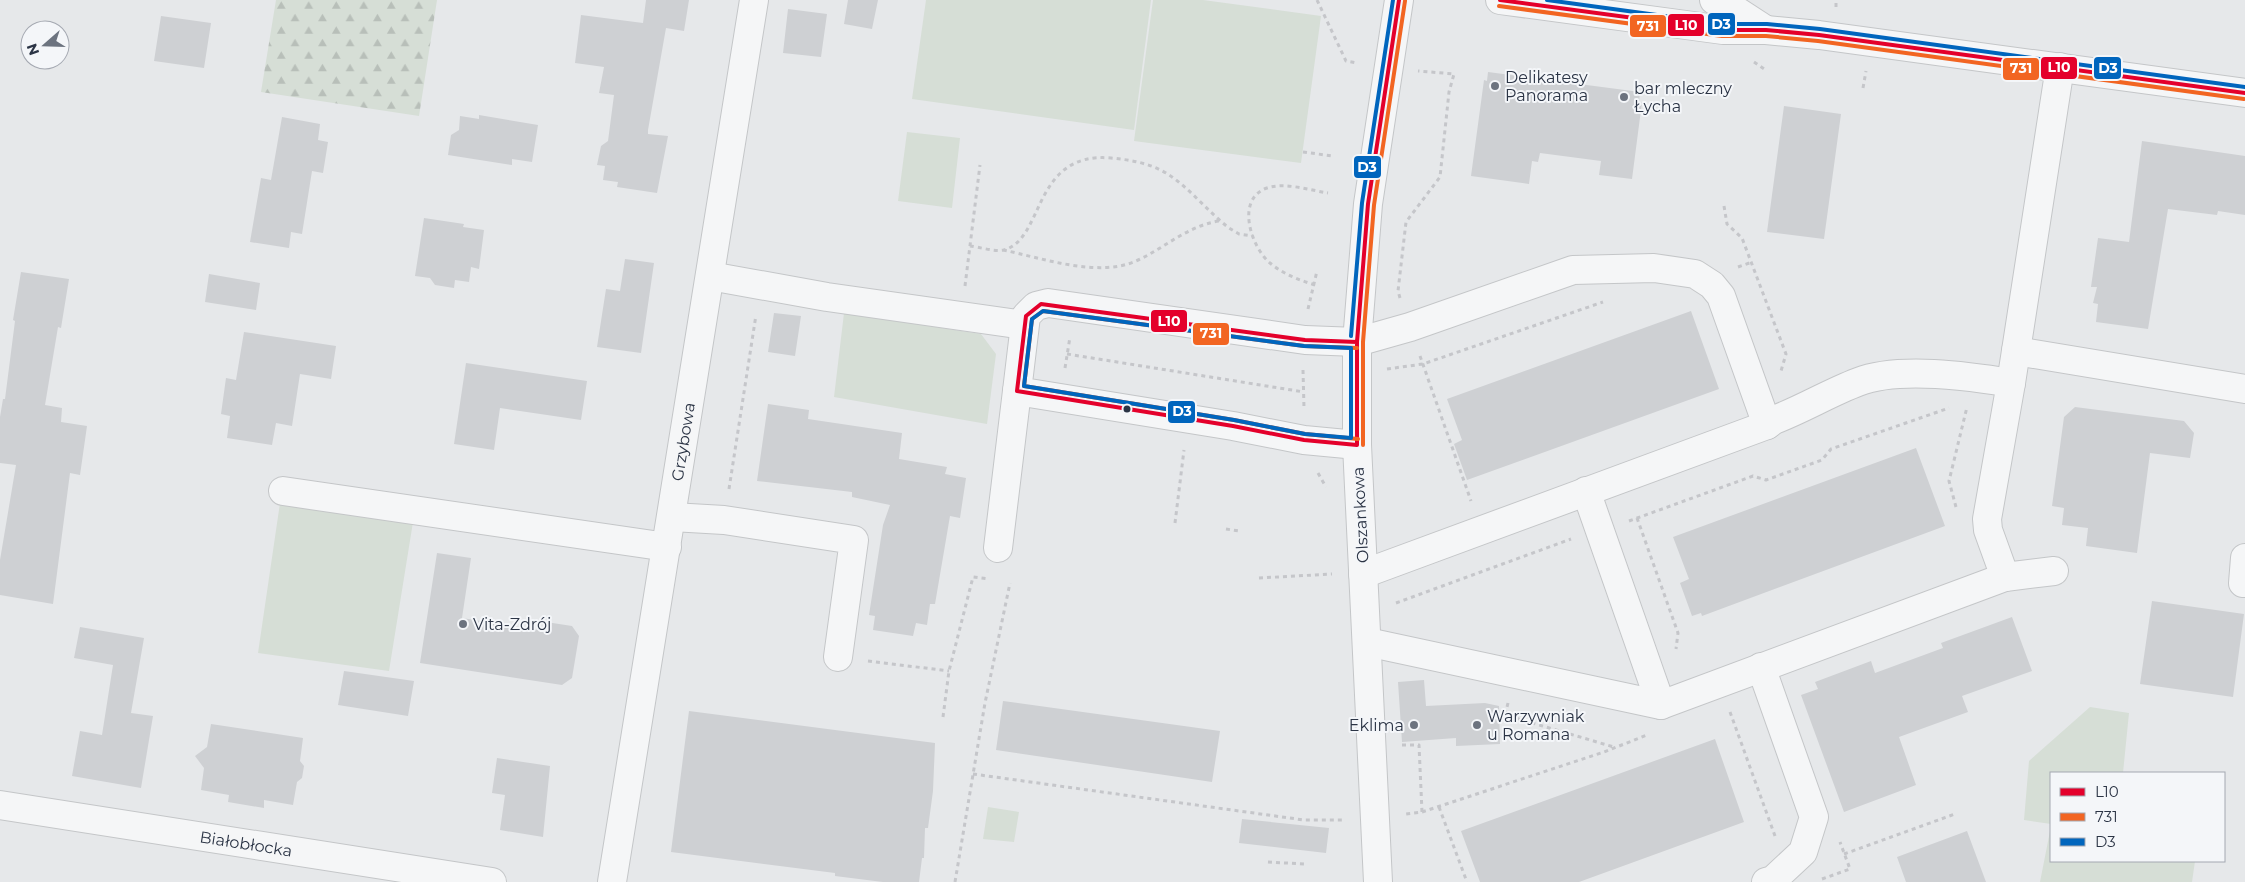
<svg xmlns="http://www.w3.org/2000/svg" width="2245" height="882" font-family="Montserrat,sans-serif">
<style>
.green{fill:#d6ded6}
.forest{fill:url(#forest-firs)}
.building{fill:#ced0d3}
.lines{fill:none;stroke-linecap:round;stroke-linejoin:round}
.minor-casing{stroke:#c4c6c8;stroke-width:30}
.path{stroke:#c5c6ca;stroke-width:3;stroke-dasharray:4 4;stroke-linecap:butt}
.minor{stroke:#f5f6f7;stroke-width:28}
.bus-1-casing{stroke:#f4f6f9;stroke-width:8}
.bus-2-casing{stroke:#f4f6f9;stroke-width:8}
.bus-3-casing{stroke:#f4f6f9;stroke-width:8}
.bus-1{stroke:#e4002b;stroke-width:4}
.bus-2{stroke:#f26522;stroke-width:4}
.bus-3{stroke:#0065bd;stroke-width:4}
.poi-dot{fill:#6c737f;stroke:#f4f6f9;stroke-width:2}
.bus-dot{fill:#2b3445;stroke:#f4f6f9;stroke-width:2}
.labels{text-anchor:middle;stroke-width:4;stroke-linejoin:round;paint-order:stroke}
.poi-label{font-size:16px;fill:#2b3445;stroke:#f4f6f9;text-anchor:start}
.street-label{font-size:16px;fill:#2b3445;stroke:#f4f6f9}
.line-badge{stroke:#f4f6f9;stroke-width:2}
.badge-label{font-size:14px;text-anchor:middle;font-weight:bold;fill:#fff}
</style>
<defs>
<pattern id="forest-firs" width="22" height="20" patternUnits="userSpaceOnUse" patternTransform="scale(1.25)"><rect width="22" height="20" fill="#d6ded6"/><path d="M5 1l3.5 6h-7zM16 11l3.5 6h-7z" fill="#b8bfb9"/></pattern>
</defs>
<rect width="100%" height="100%" fill="#e6e8ea"/>
<path class="green" d="M926,0h225l-17,130 -222,-31z
M1153,0h50l118,16 -20,147 -167,-22z
M907,132l53,6 -8,70 -54,-7z
M844,313l137,21 15,20 -9,70 -153,-27z
M280,503l133,19 -24,149 -131,-18z
M2090,707l39,6 -6,60h-72v51l-27,-4 5,-59z
M988,807l31,5 -5,30 -31,-3z
M2051,826v35h144l-3,21h-152z"/>
<path class="forest" d="M276,0h161l-18,116 -158,-24z"/>
<path class="building" d="M646,0h43l-5,31 -18,-3 -18,102v4l20,2 -11,57 -40,-6 1,-5 -15,-2 2,-14 -8,-1 4,-19 7,-5 6,-46 -15,-2 5,-26 -29,-4 6,-48 62,8z
M848,0h30l-6,29 -28,-5z
M788,9l39,5 -6,43 -38,-4z
M161,16l50,7 -7,45 -50,-7z
M1488,72l152,20 -1,10h3l-10,77 -33,-4 2,-14 -61,-8 -2,9 -6,-1 -3,23 -58,-8 13,-96 3,1z
M1784,106l57,8 -17,125 -57,-7z
M479,115l59,10 -6,37 -20,-3v6l-64,-10 3,-20 8,-5 1,-14 19,3z
M282,117l38,7 -2,16 10,2 -5,31 -11,-2 -10,63 -11,-2 -2,16 -39,-6 11,-64 10,2z
M2142,141l103,15v59l-27,-4 -1,4 -49,-6 -20,120 -52,-7 2,-18 -5,-1 4,-16h-6l7,-49 31,4z
M424,218l40,6 -1,3 21,3 -5,39 -8,-2 -2,15 -14,-2 -1,8 -19,-3 -5,-7 -15,-2z
M625,259l29,4 -13,90 -44,-6 9,-58 14,2z
M21,272l48,7 -8,49 -3,-1 -13,78 17,3 -1,14 26,4 -7,49 -10,-2 -17,131 -53,-9v-35l16,-95 -16,-2v-46l3,-18h2l10,-78 -2,-1z
M209,274l51,9 -4,27 -51,-8z
M1691,311l28,78 -252,91 -13,-36 8,-4 -15,-41z
M774,313l27,3 -6,40 -27,-4z
M244,332l92,14 -5,33 -31,-5 -8,52 -16,-3 -4,22 -45,-7 3,-22 -9,-2 5,-36 10,2z
M466,363l121,18 -6,39 -81,-12 -6,42 -40,-6z
M768,404l41,6 -1,9 94,14 -3,26 48,8 -2,7 21,4 -6,40 -10,-2 -15,88h-5l-3,21 -11,-2 -3,13 -40,-6 2,-14 -6,-1 14,-90 7,-20 -38,-8v-5l-95,-11z
M2075,407l109,14 10,12 -4,25 -40,-5 -13,100 -51,-7 2,-18 -26,-3 2,-17 -12,-2 12,-89z
M1916,448l29,78 -243,90 -1,-3 -9,3 -12,-33 9,-4 -16,-42z
M437,553l34,5 -9,60 83,13 1,-9 26,4 7,10 -7,42 -10,7 -142,-22z
M2152,601l92,13 -11,83 -93,-13z
M2012,617l20,54 -70,25 6,16 -69,25 17,48 -72,27 -43,-117 17,-6 -3,-7 56,-21 4,12 68,-25 -2,-5z
M80,627l64,11 -13,75 22,3 -12,72 -69,-12 8,-45 22,4 11,-70 -39,-7z
M344,671l70,10 -6,35 -70,-11z
M1424,680l2,26 59,-3 14,3 1,38 -44,2v-8l-54,4 -4,-60z
M1003,701l217,30 -8,51 -216,-32z
M689,711l246,32 -2,48 -5,37h-3l-1,30h-2l-3,24h-36l-48,-6v-3l-164,-21z
M211,724l92,14 -3,23 4,5 -2,12 -5,4 -4,23 -29,-5v8l-36,-6 1,-7 -28,-5 3,-22 -9,-12 12,-9z
M1715,739l29,83 -165,60h-99l-19,-51z
M497,758l53,8 -7,71 -43,-7 5,-35 -13,-2z
M1242,819l87,9 -3,25 -87,-10z
M1967,831l19,51h-80l-9,-25z"/>
<g class="lines">
<defs>
<g id="minor">
<path d="M1500,0l223,30h43l53,5 426,58"/>
<path d="M1714,0l12,4 40,26"/>
<path d="M710,276l117,21 197,28"/>
<path d="M2016,351l229,38"/>
<path d="M1357,445l-53,-5 -71,-14 -216,-35 9,-75 10,-10 12,-3 257,37 52,2 53,-15 163,-57 81,-2 41,6 17,11 9,11 46,129"/>
<path d="M283,491l384,56"/>
<path d="M1586,491l75,214"/>
<path d="M672,517l52,3 130,20 -16,117"/>
<path d="M998,548l19,-157"/>
<path d="M1363,574l404,-149 7,-5c29,-11 55,-27 84,-38 40,-16 111,-6 153,1"/>
<path d="M2005,577l-17,-47 -1,-11 24,-136 49,-316"/>
<path d="M2243,583l2,-25"/>
<path d="M1367,642l294,63 344,-128 49,-6"/>
<path d="M1761,667l53,150 -11,35 -30,28 -7,2"/>
<path id="s1" d="M0,805l492,77"/>
<path id="s2" d="M612,882l142,-882"/>
<path d="M1378,882l-21,-437v-103l11,-138 31,-204"/>
</g>
</defs>
<use href="#minor" class="minor-casing"/>
<path class="path" d="M1317,0l29,61 11,2
M1836,7v-7
M1754,62l13,9
M1863,88l3,-17
M1303,152l30,4
M1724,206l3,18 15,14 44,116 -5,17
M970,246c9,1 25,6 34,4 41,-11 28,-99 107,-92 20,2 38,5 55,15 23,14 41,38 63,55l10,6 14,2
M1003,250c39,8 95,28 133,11 29,-13 51,-35 83,-40
M1738,267l14,-5
M1315,285c-16,-5 -32,-11 -45,-22 -19,-16 -35,-64 -3,-75 18,-6 42,2 61,5
M965,286l15,-121
M1400,298l-2,-7 8,-69 34,-45 9,-85 5,-18 -36,-3
M1308,309l9,-38
M1067,354l237,38
M1420,356l51,145
M1065,368l5,-31
M1387,369l36,-5 180,-62
M1303,370l1,38
M1318,473l8,14
M729,489l27,-174
M1956,507l-7,-26 18,-74
M1637,518l41,115 -2,16
M1629,521l124,-45 13,4 56,-20 9,-11 118,-41
M1175,523l9,-73
M1226,529l13,2
M1259,578l73,-4
M1396,603l175,-64
M868,661l81,10
M1508,703l-3,12 109,32
M1730,712l45,124
M943,717l6,-46 24,-94 16,2
M1402,745h17l3,67 -16,2
M973,774l331,46h41
M1439,807l28,75
M1422,812l182,-60 43,-17
M1844,854l111,-40
M1268,862l36,2
M1822,879l28,-10 -10,-27
M955,882l30,-179 25,-120"/>
<use href="#minor" class="minor"/>
<defs>
<path id="bus-1" d="M1500,0l223,30h43l53,5 426,58
M1357,342l-52,-2 -264,-36 -15,12 -9,75 216,35 71,14 53,5
M1357,445v-103l11,-138 31,-204"/>
<path id="bus-2" d="M1499,6l223,30h44l52,5 426,58
M1357,348l-53,-2 -261,-35 -11,8 -8,67 210,34 71,14 53,5
M1363,445v-103l11,-137 31,-204"/>
<path id="bus-3" d="M1547,0l176,24h44l53,5 425,58
M1043,311l261,35 47,2v90l-46,-4 -71,-14 -210,-34 8,-67z
M1351,336l11,-133 31,-203"/>
</defs>
<use href="#bus-1" class="bus-1-casing"/>
<use href="#bus-2" class="bus-2-casing"/>
<use href="#bus-3" class="bus-3-casing"/>
<use href="#bus-1" class="bus-1"/>
<use href="#bus-2" class="bus-2"/>
<use href="#bus-3" class="bus-3"/>
</g>
<g class="poi-dot">
<circle cx="1495" cy="86" r="5"/>
<circle cx="1624" cy="97" r="5"/>
<circle cx="463" cy="624" r="5"/>
<circle cx="1414" cy="725" r="5"/>
<circle cx="1477" cy="725" r="5"/>
</g>
<circle class="bus-dot" cx="1127" cy="409" r="4.5"/>
<g class="labels">
<g class="poi-label">
<text x="1505" y="83">Delikatesy<tspan x="1505" dy="18">Panorama</tspan></text>
<text x="1634" y="94">bar mleczny<tspan x="1634" dy="18">Łycha</tspan></text>
<text x="473" y="630">Vita-Zdrój</text>
<text x="1487" y="722">Warzywniak<tspan x="1487" dy="18">u Romana</tspan></text>
<text x="1404" y="731" text-anchor="end">Eklima</text>
</g>
<g class="street-label">
<text dy="6" stroke="none"><textPath href="#s2" startOffset="446">Grzybowa</textPath></text>
<text transform="translate(1360 515) rotate(-93)" y="6">Olszankowa</text>
<text dy="6" stroke="none"><textPath href="#s1" startOffset="249">Białobłocka</textPath></text>
</g>
</g>
<g class="line-badge">
<rect x="1707" y="12" width="29" height="24" rx="5" fill="#0065bd"/>
<rect x="1667" y="13" width="38" height="24" rx="5" fill="#e4002b"/>
<rect x="1629" y="14" width="38" height="24" rx="5" fill="#f26522"/>
<rect x="2040" y="56" width="38" height="24" rx="5" fill="#e4002b"/>
<rect x="2093" y="56" width="29" height="24" rx="5" fill="#0065bd"/>
<rect x="2002" y="57" width="38" height="24" rx="5" fill="#f26522"/>
<rect x="1353" y="155" width="29" height="24" rx="5" fill="#0065bd"/>
<rect x="1150" y="309" width="38" height="24" rx="5" fill="#e4002b"/>
<rect x="1192" y="322" width="38" height="24" rx="5" fill="#f26522"/>
<rect x="1167" y="400" width="29" height="24" rx="5" fill="#0065bd"/>
</g>
<g class="badge-label">
<text x="1721" y="29">D3</text>
<text x="1686" y="30">L10</text>
<text x="1648" y="31">731</text>
<text x="2059" y="72">L10</text>
<text x="2108" y="73">D3</text>
<text x="2021" y="73">731</text>
<text x="1367" y="172">D3</text>
<text x="1169" y="326">L10</text>
<text x="1211" y="338">731</text>
<text x="1182" y="416">D3</text>
</g>
<rect x="2050" y="772" width="175" height="90" fill="#f4f6f9" stroke="#a4a8b1"/>
<rect x="2060" y="788" width="25" height="8" fill="#e4002b" stroke="#a4a8b1"/>
<text x="2095" y="797" font-size="15" fill="#2b3445">L10</text>
<rect x="2060" y="813" width="25" height="8" fill="#f26522" stroke="#a4a8b1"/>
<text x="2095" y="822" font-size="15" fill="#2b3445">731</text>
<rect x="2060" y="838" width="25" height="8" fill="#0065bd" stroke="#a4a8b1"/>
<text x="2095" y="847" font-size="15" fill="#2b3445">D3</text>
<g transform="translate(45 45) rotate(250)"><circle r="24" fill="#f4f6f9" stroke="#a4a8b1"/>
<path d="M0-4L9 19L0 12L-9 19Z" fill="#6c737f"/>
<text y="-8" font-size="14" font-weight="bold" text-anchor="middle" fill="#2b3445">N</text>
</g>
</svg>
